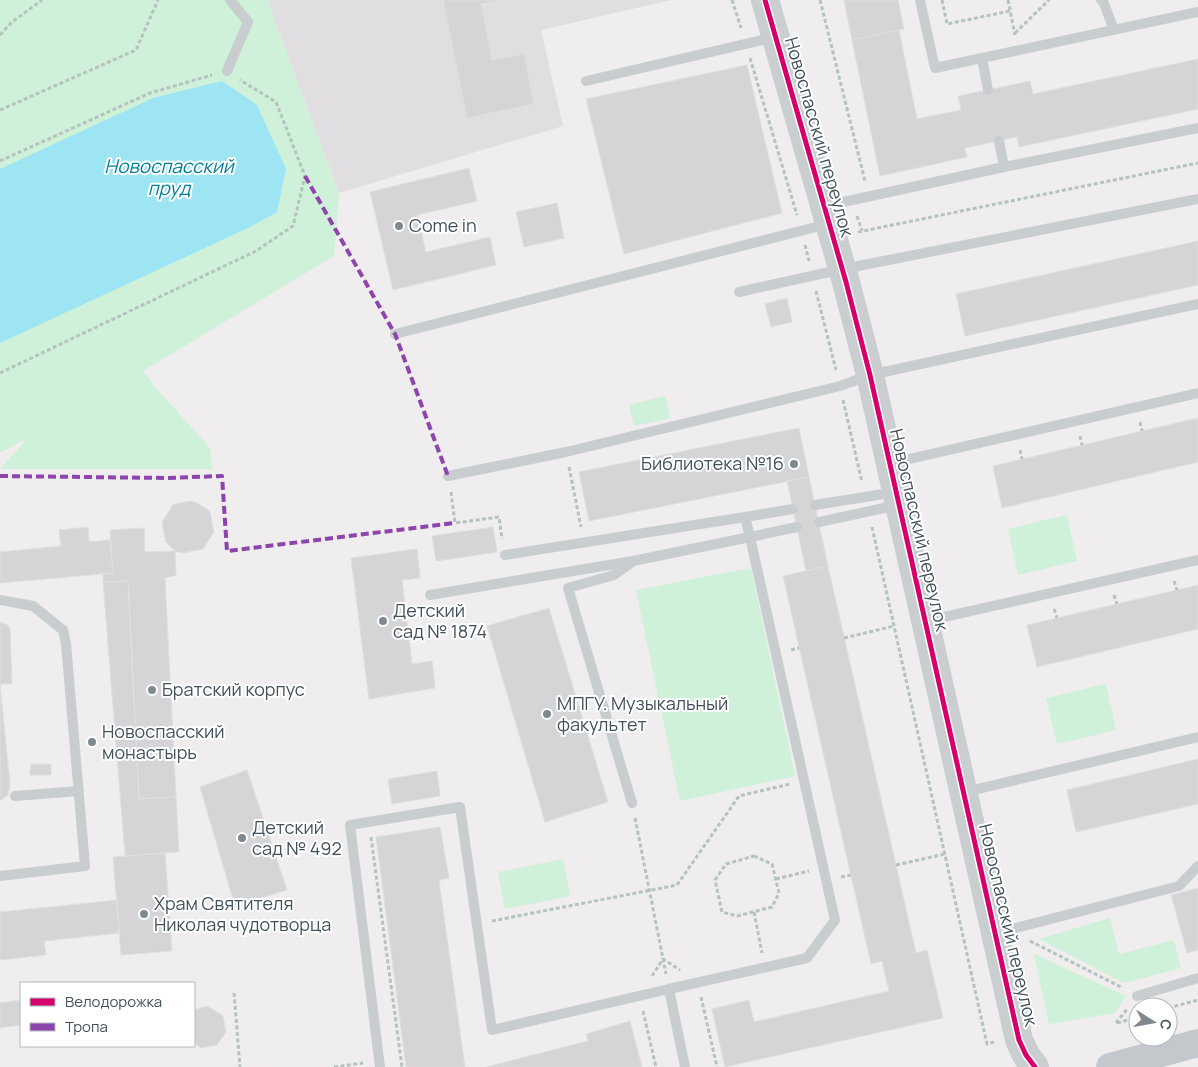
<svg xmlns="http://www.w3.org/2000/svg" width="1198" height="1067" font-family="Manrope,sans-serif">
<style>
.education{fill:#e0dee0}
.green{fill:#cff0d9}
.water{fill:#9ee5f3}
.building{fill:#d5d5d7;stroke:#dfdfe0}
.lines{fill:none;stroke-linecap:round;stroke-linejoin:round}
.path{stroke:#b5c3be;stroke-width:3;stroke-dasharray:4 2.5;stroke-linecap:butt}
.lane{stroke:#c9cdcf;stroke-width:10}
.secondary{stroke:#caced1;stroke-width:28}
.primary{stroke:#c4c8cd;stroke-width:28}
.quiet{stroke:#8e44ad;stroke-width:4;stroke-dasharray:8 4;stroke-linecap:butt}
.cycleway-casing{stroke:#fff;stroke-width:8}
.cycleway{stroke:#d6006c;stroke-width:5}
.poi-dot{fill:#7f888f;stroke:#fff;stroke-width:2}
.labels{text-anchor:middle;stroke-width:4;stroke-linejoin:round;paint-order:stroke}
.street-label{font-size:18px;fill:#43515c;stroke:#fff}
.poi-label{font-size:18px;fill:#43515c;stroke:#fff;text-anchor:start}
.water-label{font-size:19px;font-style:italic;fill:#038199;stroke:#fff}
</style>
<rect width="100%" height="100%" fill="#efeded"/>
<path class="education" d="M267,0h404l-130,30 22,96 -224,67z"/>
<path class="green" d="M0,0h267l72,193 -5,63 -191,115 13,17 54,60 2,21h-212l28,-31 -28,15z
M665,396l5,22 -36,8 -5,-21z
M1067,515l10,46 -59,14 -10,-46z
M751,568l44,208 -115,25 -44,-211z
M1106,684l10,46 -59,14 -11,-46z
M563,859l7,37 -65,13 -7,-37z
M1110,918l9,36 55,-14 7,28 -57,15 -85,-44z
M1034,954l92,42 -11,17 -66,11z"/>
<path class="water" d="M222,81l35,24 29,64 -9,43 -29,16 -248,115v-174l153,-71z"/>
<path class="building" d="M443,0h57l-19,4 11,56 32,-6 10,50 -67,14z
M844,0h54l6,29 -52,11z
M899,30l18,89 44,-9 -3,-14 30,-6 42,-9 3,13 165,-35v50l-179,38 -2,-10 -52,11 2,9 -87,19 -28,-136z
M747,65l35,148 -158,41 -38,-155z
M469,168l8,33 -60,14 9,37 64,-15 6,28 -103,25 -23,-98z
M557,203l7,35 -40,9 -8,-35z
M1198,241v44l-233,51 -9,-42z
M787,298l5,24 -21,5 -6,-23z
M1198,418v44l-196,46 -9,-42z
M799,428l10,49 -220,44 -10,-49z
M809,477l19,89 -22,5 -19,-90z
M193,501l14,8 3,3 4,20 -11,17 -20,4 -8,-2 -9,-9 -4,-20 11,-17 6,-2z
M88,527l1,15 21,-2 3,33 -113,10v-31l61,-6 -2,-16z
M493,527l4,25 -61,9 -4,-25z
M144,528l1,24 30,-1 1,24 -11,3 11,219 -37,2 -11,-218 -25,1v-8l10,-1 -3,-43z
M417,549l3,29 -18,2 10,84 20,-3 3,27 -66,11 -18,-141z
M828,566l88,387 11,-3 16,68 -218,49 -13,-58 37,-9 5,22 135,-31 -7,-30 -11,3 -88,-388z
M128,581l11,218 37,-2 3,55 -54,4 -22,-274z
M1198,585v44l-161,38 -10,-42z
M549,608l59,194 -63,20 -58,-196z
M0,622l8,3 2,4 2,55h-12z
M0,684l10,100 -2,11 -8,6z
M1198,759v45l-122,28 -9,-42z
M31,764h20v11h-21z
M247,770l40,120 -52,16 -35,-119z
M437,771l3,25 -48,8 -4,-25z
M440,827l9,51 -10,2 26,187h-59l-30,-230z
M165,853l7,98 -51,4 -8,-98z
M1198,888v62l-11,3 -16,-58z
M117,900l2,33 -75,8 2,14 -46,5v-48z
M21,1000v25l-21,3v-25z
M207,1006l16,10 3,16 -9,13 -16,3 -7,-5v-33z
M630,1021l12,46h-156l102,-26 -2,-7z"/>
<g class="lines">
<path class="path" d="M732,0l9,28
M820,0l45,181
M942,0l5,24 63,-13
M1008,0l7,35
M1015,33l34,-33
M0,35l12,-13 30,-22
M750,58l47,157
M0,110l136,-60 22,-50
M0,161l150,-68 62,-18
M857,216l5,15
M858,232l340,-69
M805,245l4,16
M816,291l20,79
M0,373l256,-122 37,-25 12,-50 -29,-74 -36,-22
M843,400l19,82
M1140,422l2,9
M1080,436l2,9
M1020,450l2,9
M569,467l12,60
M451,492l4,31 44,-6 3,22
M872,527l115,517 7,-2
M1174,581l3,9
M1114,595l3,9
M1054,609l3,9
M844,638l50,-12
M791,650l8,-2
M635,818l31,156
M371,837l31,230
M754,856l18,8 7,29 -7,14 -35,9 -15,-4 -7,-32 11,-16z
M896,865l49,-11
M841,877l10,-2
M776,879l33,-8
M754,912l8,41
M492,921l185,-36 62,-89 51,-12
M1030,941l93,47
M652,976l11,-17 17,11
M234,993l6,74
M701,997l16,70
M1168,1008l30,-8
M643,1011l13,56
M1116,1023l12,-15
M1117,1023l21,-6
M334,1067l29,-4"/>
<path class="lane" d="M920,0l15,68 263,-56
M1101,0l2,1 11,29
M982,58l6,32
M227,71l21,-49 -18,-22
M586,81l189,-44
M999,141l5,26
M825,206l179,-39 194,-39
M739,292l104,-23 355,-70
M395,334l433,-110
M892,463l306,-70
M448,476l118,-24 274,-66 30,-11 328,-71
M815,505l81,-13
M745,517l48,-8
M819,522l79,-17
M632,562l-18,13 -46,13 64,215
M430,595l203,-34 117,-24 -5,-20 -240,38
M0,600l33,6 30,24 3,14 19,222 -85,10
M926,621l272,-61
M965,792l233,-55
M15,796l64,-5
M996,933l183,-47 19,-20
M1137,996l61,-18
M380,1067l-30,-242 110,-18 32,223 177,-41
M685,1067l-16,-78 138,-31 28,-38 -85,-383 47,-10"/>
<path class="secondary" d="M765,0l81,282 24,93 149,665 7,15 9,12"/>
<path class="primary" d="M1110,1067l88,-24"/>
<path class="quiet" d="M305,176l90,158 53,142
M0,476l167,2 55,-2 5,75 228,-28"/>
<defs>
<path id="cycleway" d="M765,0l81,282 24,93 149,665 7,15 9,12"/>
</defs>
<use href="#cycleway" class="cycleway-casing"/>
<use href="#cycleway" class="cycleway"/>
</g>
<g class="poi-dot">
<circle cx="399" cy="226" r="5"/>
<circle cx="794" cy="464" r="5"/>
<circle cx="383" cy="621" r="5"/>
<circle cx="152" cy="690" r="5"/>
<circle cx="547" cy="714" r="5"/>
<circle cx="92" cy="742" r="5"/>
<circle cx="242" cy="838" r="5"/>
<circle cx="144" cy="914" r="5"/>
</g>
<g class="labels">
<g class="street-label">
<text transform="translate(819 137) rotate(74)" y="6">Новоспасский переулок</text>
<text transform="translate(919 530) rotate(77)" y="6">Новоспасский переулок</text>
<text transform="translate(1008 925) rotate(77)" y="6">Новоспасский переулок</text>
</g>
<g class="poi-label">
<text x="409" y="232">Come in</text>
<text x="784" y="470" text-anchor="end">Библиотека №16</text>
<text x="393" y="617">Детский<tspan x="393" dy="21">сад № 1874</tspan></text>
<text x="162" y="696">Братский корпус</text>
<text x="557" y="710">МПГУ. Музыкальный<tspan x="557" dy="21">факультет</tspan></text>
<text x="102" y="738">Новоспасский<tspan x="102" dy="21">монастырь</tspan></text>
<text x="252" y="834">Детский<tspan x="252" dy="21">сад № 492</tspan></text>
<text x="154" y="910">Храм Святителя<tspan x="154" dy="21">Николая чудотворца</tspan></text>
</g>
<g class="water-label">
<text x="169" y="173">Новоспасский<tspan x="169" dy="22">пруд</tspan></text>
</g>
</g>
<rect x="20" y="982" width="175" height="65" fill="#ffffff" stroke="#b4b9be"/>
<rect x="30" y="998" width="25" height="8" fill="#d6006c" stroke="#b4b9be"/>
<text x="65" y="1007" font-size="15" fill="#43515c">Велодорожка</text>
<rect x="30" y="1023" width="25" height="8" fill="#8e44ad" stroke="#b4b9be"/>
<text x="65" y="1032" font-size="15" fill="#43515c">Тропа</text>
<g transform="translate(1153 1022) rotate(101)"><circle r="24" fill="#ffffff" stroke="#b4b9be"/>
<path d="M0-4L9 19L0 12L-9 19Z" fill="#7f888f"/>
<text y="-8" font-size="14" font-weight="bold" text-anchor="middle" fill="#43515c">С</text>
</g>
</svg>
